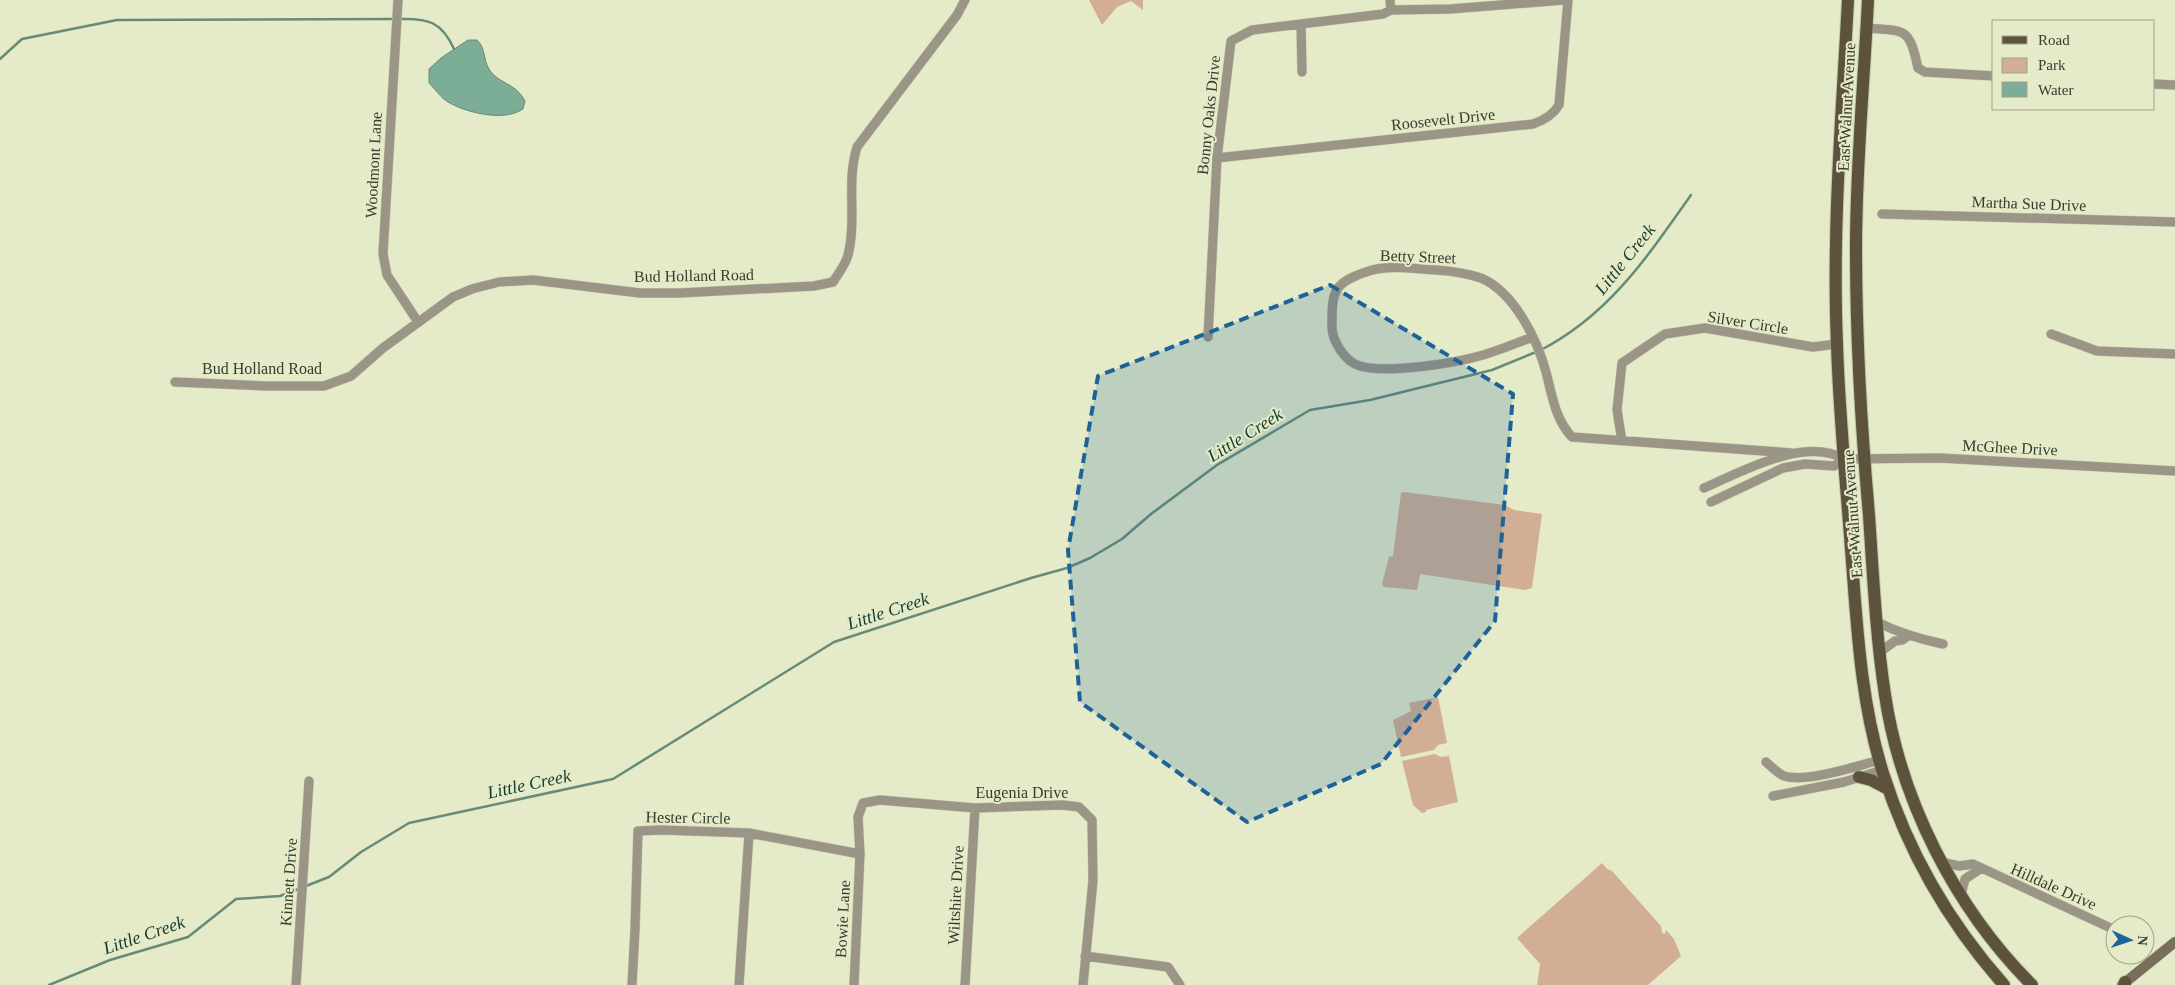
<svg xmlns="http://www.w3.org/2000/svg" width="2175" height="985" font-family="'Times New Roman',serif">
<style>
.green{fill:#d2af94}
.water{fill:#7bad97;stroke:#678b78}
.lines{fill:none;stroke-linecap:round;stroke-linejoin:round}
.stream{stroke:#678b78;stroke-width:2.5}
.street-casing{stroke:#c3c7aa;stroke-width:10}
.secondary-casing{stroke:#c3c7aa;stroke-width:11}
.primary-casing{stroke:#c3c7aa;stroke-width:14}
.street{stroke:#9b9588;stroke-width:9}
.secondary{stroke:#776e5c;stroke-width:10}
.primary{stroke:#5d533d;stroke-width:12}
.marked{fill:#1d6398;fill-opacity:0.2;stroke:#1d6398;stroke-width:4;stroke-dasharray:10 6;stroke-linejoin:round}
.labels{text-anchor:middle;stroke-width:4;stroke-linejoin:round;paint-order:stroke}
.street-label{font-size:16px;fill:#393b2e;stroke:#e5eac9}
.water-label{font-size:18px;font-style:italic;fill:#113c2d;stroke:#e5eac9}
</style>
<rect width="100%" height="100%" fill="#e5eac9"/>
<path class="green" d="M1089,0h54v10l-12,-9 -14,6 -15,18z
M1404,492l101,13 9,5 28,4 -10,74 -7,2 -105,-16 -3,16 -33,-3 -2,-3 7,-27 4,-1 8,-63z
M1438,697l9,46 -9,2 -4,5 -33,7 -8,-37 18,-9 -2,-8z
M1435,754l6,3 8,-1 9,46 -32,8v2l-4,1 -9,-8 -11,-44z
M1602,863l5,6 5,2 49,55 1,7 3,1 1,-4 8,9 7,17 -33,29h-111l3,-21 -23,-26z"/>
<path class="water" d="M468,40h9c9,8 6,20 12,29 9,15 26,13 36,32l-2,8c-19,13 -56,4 -75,-7 -7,-4 -13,-13 -19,-19v-14l12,-11z"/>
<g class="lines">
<path class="stream" d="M400,19c28,-1 42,3 54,30
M0,59l22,-20 95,-19 278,-1
M1541,350c69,-36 106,-93 150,-155
M306,886l23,-9 32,-25 48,-29 204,-44 221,-137 197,-64 36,-10 23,-10 32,-19 29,-25 66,-49 93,-55 60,-10 122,-30 44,-18
M49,985l61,-25 78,-23 48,-38 44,-3 21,-8"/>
<defs>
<path id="street" d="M398,0l-15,254 4,21 31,47
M1390,0l1,10
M1301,24l1,48
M1866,28c40,3 43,-1 52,40l7,4 69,4
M2154,84l21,1
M1217,158l316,-34c12,-4 20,-9 26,-19l9,-105
M1882,214l293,8
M2051,334l46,17 78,3
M1208,337l9,-179 14,-117 21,-11 131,-16 8,-4 59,-1 114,-9
M1533,337c-17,6 -33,13 -50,18 -27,8 -96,19 -123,11 -15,-4 -29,-26 -28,-41 0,-33 1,-42 34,-53 22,-8 47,-3 70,-2 16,1 30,3 45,8 33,14 56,61 65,94 6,23 9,47 26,65l220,16
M175,382l90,4h59l27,-10 32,-28 70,-51 19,-8 27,-7 34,-2 107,13h40l134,-7 19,-4c5,-8 13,-18 15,-27 9,-36 -2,-73 9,-108l100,-132 8,-15
M1622,441l-5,-31 5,-47 43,-29 40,-6 108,19 24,-3
M1704,488c37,-16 101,-52 140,-29
M1711,502l72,-34 22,-4 29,2 10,-7 96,-1 235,13
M1877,622c22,11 42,17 66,22
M1880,652l15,-11 7,-1 6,-4
M1766,762c6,5 11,11 18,14 22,7 72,-10 96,-16
M1773,796l71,-14 38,-12
M1942,862l17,4 14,-2 142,66
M1961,895l4,-16 15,-10
M1085,956l83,11 12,18
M296,985l13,-204
M632,985l3,-56 3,-98 23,-1 88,3 111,21
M739,985l10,-152
M854,985l6,-131 -2,-37 5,-14 17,-3 95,8 88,-3 16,2 13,13 1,60 -10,105
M965,985l10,-177"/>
<path id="secondary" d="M2122,985l53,-43"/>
<path id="primary" d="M1848,0c-6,114 -16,229 -11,344 2,69 9,137 14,205 6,75 9,151 32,224 25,79 66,150 121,212
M1868,0c-4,82 -12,165 -12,247 0,90 5,179 13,268 4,60 7,121 16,180 16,107 71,214 147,290
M1859,777l12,3 17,9
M2125,985v-3"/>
</defs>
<use href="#street" class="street-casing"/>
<use href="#secondary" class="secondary-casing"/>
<use href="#primary" class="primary-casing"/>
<use href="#street" class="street"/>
<use href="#secondary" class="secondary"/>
<use href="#primary" class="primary"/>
</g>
<path class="marked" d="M1330,285l183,109 -18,227 -114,143 -134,58 -167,-120 -12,-152 30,-174z"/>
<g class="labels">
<g class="street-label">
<text transform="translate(1846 107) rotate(-87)" y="6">East Walnut Avenue</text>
<text transform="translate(1208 115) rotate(-84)" y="6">Bonny Oaks Drive</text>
<text transform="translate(1443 119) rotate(-6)" y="6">Roosevelt Drive</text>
<text transform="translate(373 165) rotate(-87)" y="6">Woodmont Lane</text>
<text transform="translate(2029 203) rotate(2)" y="6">Martha Sue Drive</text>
<text transform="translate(1418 256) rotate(2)" y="6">Betty Street</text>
<text transform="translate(694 275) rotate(-1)" y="6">Bud Holland Road</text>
<text transform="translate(1748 322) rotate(9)" y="6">Silver Circle</text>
<text x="262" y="374">Bud Holland Road</text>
<text transform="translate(2010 447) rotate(3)" y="6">McGhee Drive</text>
<text transform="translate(1852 514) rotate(-94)" y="6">East Walnut Avenue</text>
<text x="1022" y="798">Eugenia Drive</text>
<text transform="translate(688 817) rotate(1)" y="6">Hester Circle</text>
<text transform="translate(288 882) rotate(-86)" y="6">Kinnett Drive</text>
<text transform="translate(2054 886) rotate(24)" y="6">Hilldale Drive</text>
<text transform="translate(955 895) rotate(-87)" y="6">Wiltshire Drive</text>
<text transform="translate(842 919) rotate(-87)" y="6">Bowie Lane</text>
</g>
<g class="water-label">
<text transform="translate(1625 259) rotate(-51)" y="6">Little Creek</text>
<text transform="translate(1245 435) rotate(-32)" y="6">Little Creek</text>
<text transform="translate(888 611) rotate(-18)" y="6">Little Creek</text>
<text transform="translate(529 784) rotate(-12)" y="6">Little Creek</text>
<text transform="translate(144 935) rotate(-19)" y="6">Little Creek</text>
</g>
</g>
<rect x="1992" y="20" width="162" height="90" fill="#e5eac9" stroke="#a0a48b"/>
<rect x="2002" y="36" width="25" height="8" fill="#5d533d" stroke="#a0a48b"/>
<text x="2038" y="45" font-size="15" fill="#393b2e">Road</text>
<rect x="2002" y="58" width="25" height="15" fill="#d2af94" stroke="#a0a48b"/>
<text x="2038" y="70" font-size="15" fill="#393b2e">Park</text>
<rect x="2002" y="82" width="25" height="15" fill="#7bad97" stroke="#a0a48b"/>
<text x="2038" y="95" font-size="15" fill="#393b2e">Water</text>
<g transform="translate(2130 940) rotate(93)"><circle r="24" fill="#e5eac9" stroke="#a0a48b"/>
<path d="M0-4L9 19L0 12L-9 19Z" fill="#1d6398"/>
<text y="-8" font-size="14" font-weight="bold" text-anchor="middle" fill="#393b2e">N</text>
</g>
</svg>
